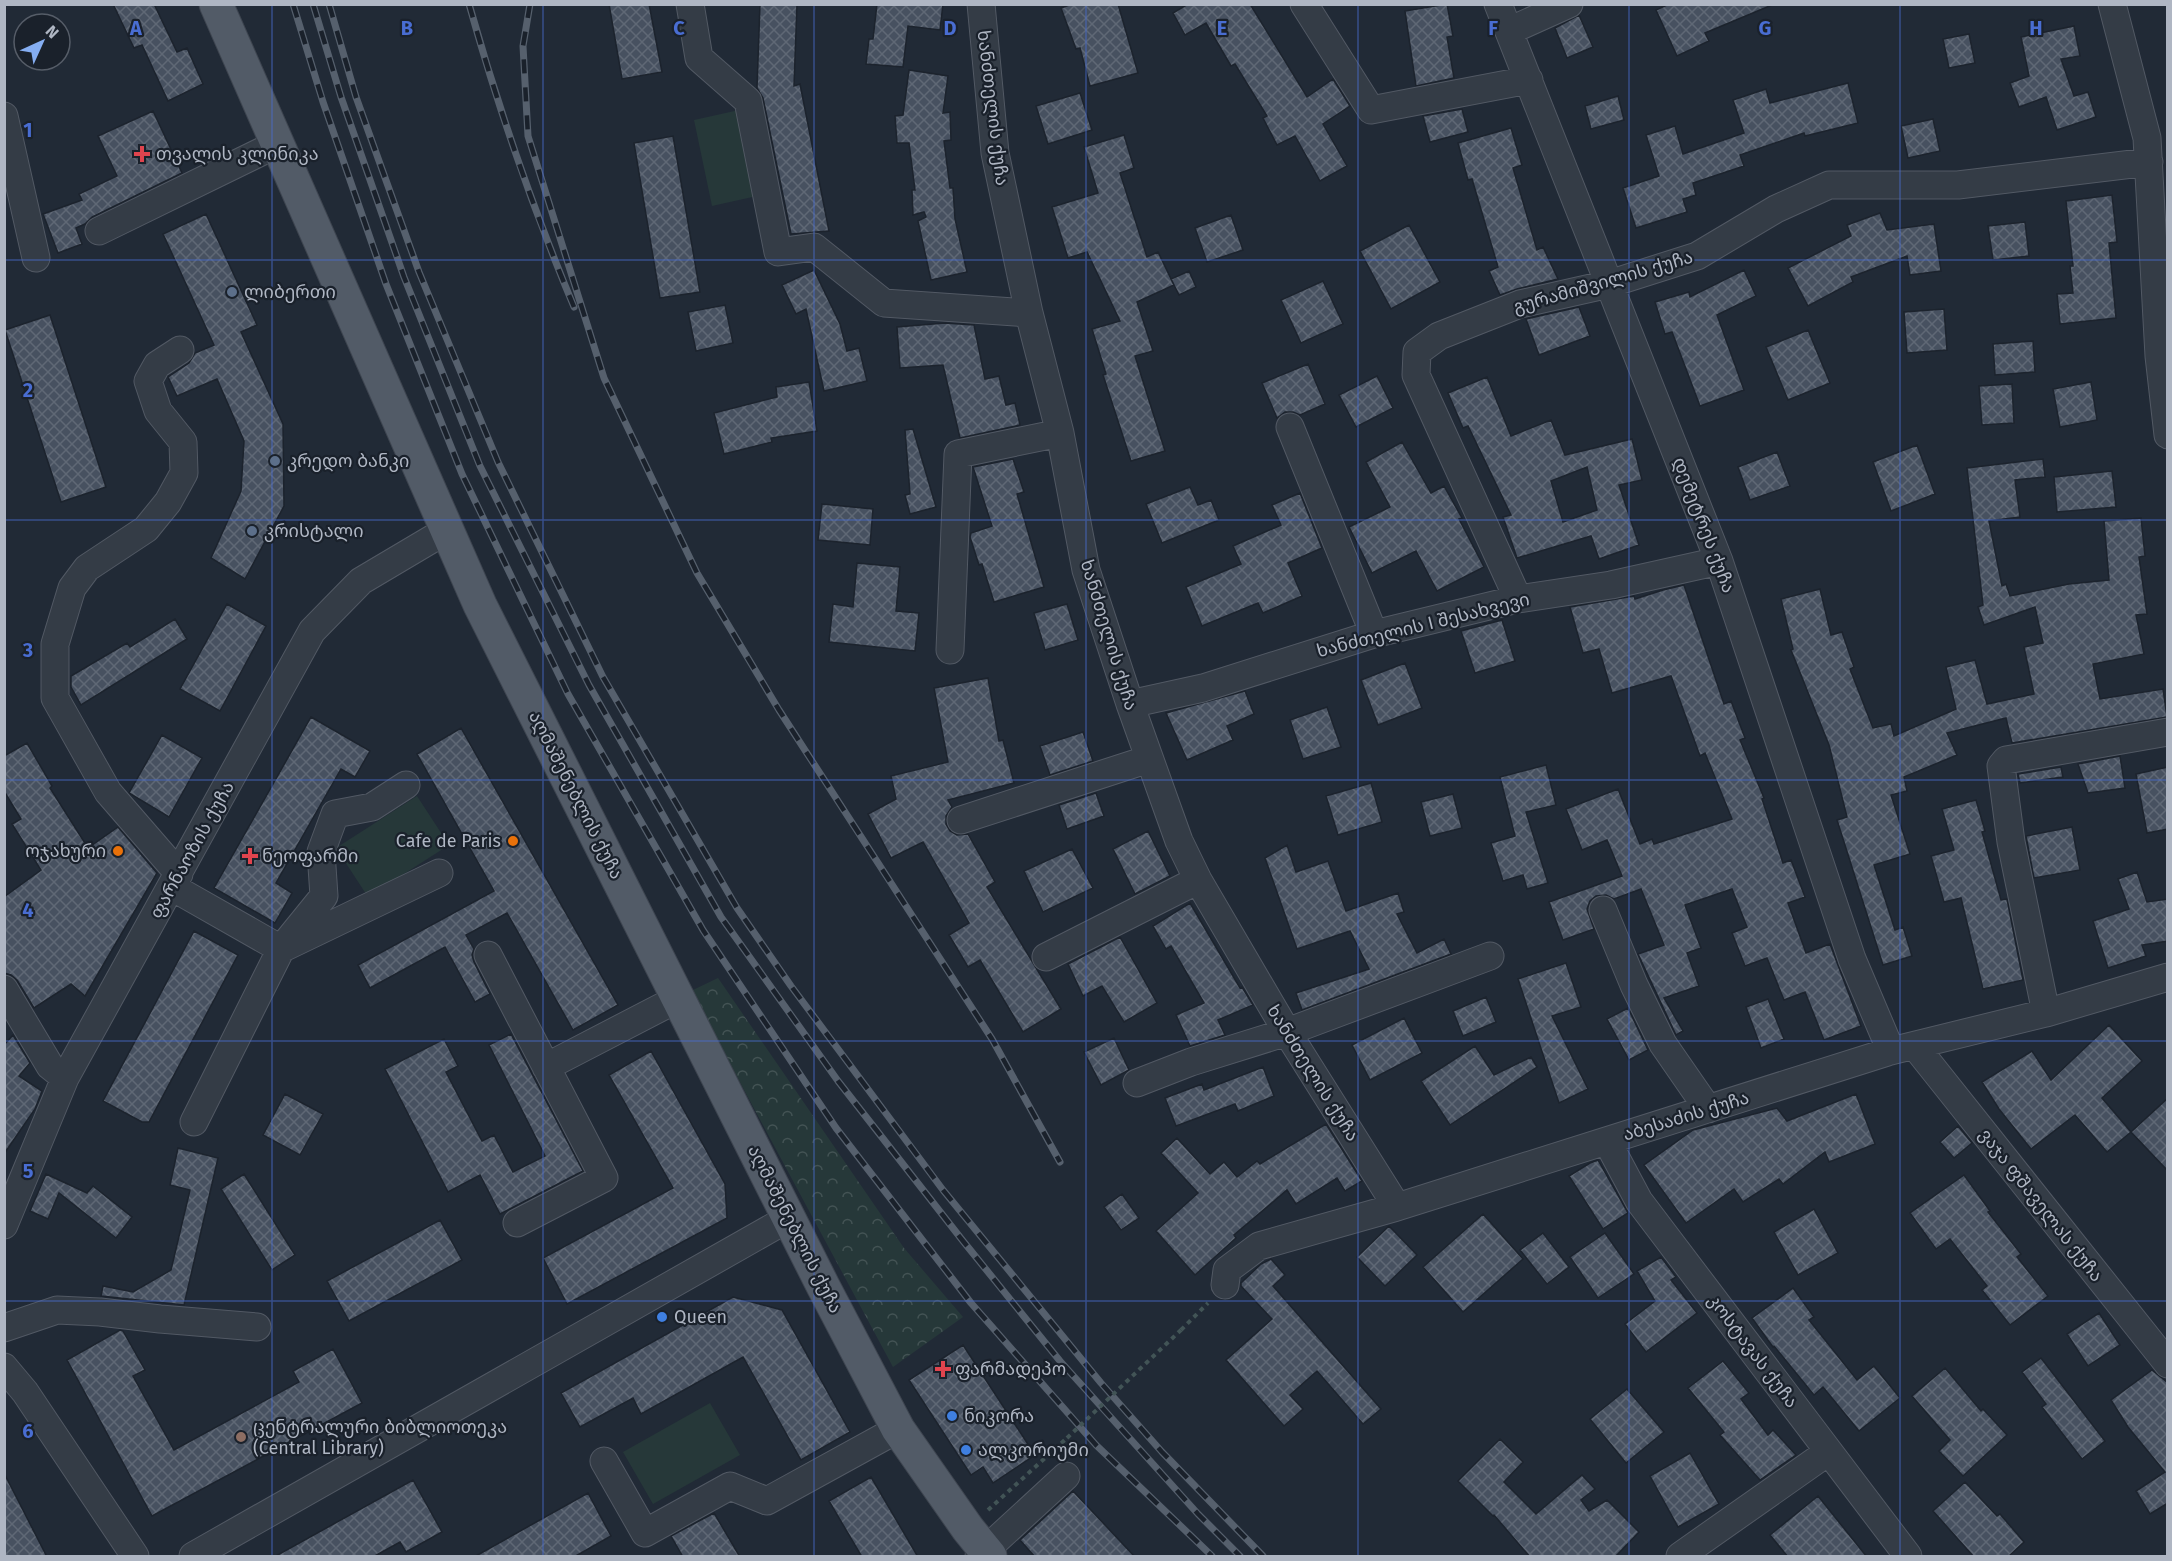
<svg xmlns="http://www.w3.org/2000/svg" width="2172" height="1561" font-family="'Fira Sans','Noto Sans Georgian',sans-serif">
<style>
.green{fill:#263839}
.park{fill:url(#park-crowns)}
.building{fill:url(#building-cross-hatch);stroke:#1c232d;stroke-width:1.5;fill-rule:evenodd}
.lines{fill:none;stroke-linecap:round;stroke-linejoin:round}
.minor-casing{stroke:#525964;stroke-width:29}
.major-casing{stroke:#3e4550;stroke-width:35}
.path{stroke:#425456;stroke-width:4;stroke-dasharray:4.5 4.5;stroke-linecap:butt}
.minor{stroke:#343c46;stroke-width:27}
.major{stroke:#525b67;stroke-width:33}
.rail-casing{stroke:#56606d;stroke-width:7}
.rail{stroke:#1a212b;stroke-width:4.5;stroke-dasharray:14;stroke-linecap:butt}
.path-bridge{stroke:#425456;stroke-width:4;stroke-dasharray:4.5 4.5;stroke-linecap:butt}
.grid{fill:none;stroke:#496dd2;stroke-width:1.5;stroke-opacity:0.55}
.health-dot{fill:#e0444e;stroke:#1a212b;stroke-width:2}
.service-dot{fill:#5c6f8a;stroke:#1a212b;stroke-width:2}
.food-dot{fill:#e8710a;stroke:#1a212b;stroke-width:2}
.shop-dot{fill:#3f7fe0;stroke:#1a212b;stroke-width:2}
.education-dot{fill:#8d6e63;stroke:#1a212b;stroke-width:2}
.labels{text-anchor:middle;stroke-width:4.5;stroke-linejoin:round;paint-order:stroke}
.street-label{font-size:18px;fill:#afb6c3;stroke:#1a212b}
.poi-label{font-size:18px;fill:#afb6c3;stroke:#1a212b;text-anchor:start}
.grid-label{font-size:20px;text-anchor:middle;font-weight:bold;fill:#496dd2;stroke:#1a212b;stroke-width:4.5;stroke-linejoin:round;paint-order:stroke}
</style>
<defs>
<pattern id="park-crowns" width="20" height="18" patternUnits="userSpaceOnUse" patternTransform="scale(1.5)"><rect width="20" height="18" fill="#263839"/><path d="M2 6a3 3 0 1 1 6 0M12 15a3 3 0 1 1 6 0" fill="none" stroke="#435354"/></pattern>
<pattern id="building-cross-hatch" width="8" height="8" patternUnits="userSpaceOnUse" patternTransform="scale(1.5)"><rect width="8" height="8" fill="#475160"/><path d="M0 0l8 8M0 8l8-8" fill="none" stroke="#5f6875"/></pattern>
</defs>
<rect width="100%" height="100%" fill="#212a36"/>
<path class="green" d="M739,110l18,86 -45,10 -18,-86z
M417,796l32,49 -81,52 -32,-49z
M710,1403l30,52 -87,49 -30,-52z"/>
<path class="park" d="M718,978l186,270 59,69 -70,50 -202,-376z"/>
<path class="building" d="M113,4h41l23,48 10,-4 16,36 -35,17 -26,-56 -8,3z
M609,4h40l13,68 -40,7z
M760,4h37l-3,82 6,-2 29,147 -38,3 -28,-136 -6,-10z
M877,4h66l-3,26 -32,-4 -5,41 -37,-3 3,-25h4z
M1072,4h46l20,69 -48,13 -10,-38 -4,1 -15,-41z
M1188,4h62l57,93 26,-18 17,27 -27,18 24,42 -27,15 -25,-45 -18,9 -14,-27 4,-2 -32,-52 -4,2 -25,-43 -21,12 -12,-22z
M1447,4l6,32 -6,1 7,41 -38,8 -11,-75z
M1669,4h103v1l-67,28 4,8 -32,15 -21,-46z
M1579,15l14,32 -26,11 -12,-30z
M2074,26l6,30 -19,3 13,37 14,-4 8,25 -39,13 -11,-33 -27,10 -9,-24 19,-7 -8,-39z
M1969,34l6,29 -26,5 -6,-29z
M909,70l39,6 -5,37 7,-1 1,28 -7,1 6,47h3l2,31 12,53 -36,8 -13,-59 8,-4 -2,-5 -11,3 -1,-25h3l-6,-47h-12l-2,-27 8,-1z
M1848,83l10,40 -53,13 -1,-3 -64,22 4,11 -51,17 3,12 -13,4 4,13 -51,16 -13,-40 36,-12 -13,-41 29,-9 8,28 61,-21 -11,-33 33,-11 4,14z
M1080,93l12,37 -44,14 -12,-38z
M1618,96l6,24 -33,9 -6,-23z
M1462,109l6,23 -38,10 -7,-26z
M153,111l29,62 -90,44 -7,7 -9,4 6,16 -24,9 -15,-39 39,-14 -3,-6 38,-18 -19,-40z
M1933,119l7,32 -32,7 -7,-32z
M1511,128l11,37 -9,3 24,82 6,-3 15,32 -41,10 -17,6 -11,-24 9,-4 -26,-88 -4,1 -10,-37z
M1124,135l10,33 -14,5 27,84 11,-5 16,33 -37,17 16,49 -18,5 30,95 -34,10 -28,-86 3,-1 -14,-45 28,-8 -33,-69 -19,6 -16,-51 46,-14 -14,-46z
M673,136l27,156 -40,6 -26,-155z
M2112,195l5,47 -8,1 7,75 -56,6 -3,-30 16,-1 -3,-27h3l-7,-65z
M1880,213l7,17 47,-6 7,47 -31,4 -3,-19 -56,21 2,5 -45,24 -20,-38 63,-32 -4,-11z
M206,214l51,111 -16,7 42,92 1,82 -39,73 -34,-21 30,-67 3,-50 -27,-62 -40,17 -9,-19 21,-14 6,-10 19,-8 -51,-111z
M1231,215l12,35 -36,12 -12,-34z
M2025,222l4,34 -36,4 -5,-34z
M1409,225l31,57 -49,27 -31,-58z
M814,270l26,54 7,27 12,-3 8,33 -43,10 -18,-82 -10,5 -14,-29z
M1744,270l12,26 -39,19 27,75 -44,16 -28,-74 -7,2 -10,-32 34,-10 1,5z
M1189,271l7,16 -17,8 -8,-16z
M1323,281l20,43 -42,19 -20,-43z
M725,305l8,38 -37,8 -8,-39z
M1579,307l11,29 -51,19 -13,-36z
M1944,309l3,41 -40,3 -3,-41z
M50,315l56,172 -45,15 -56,-172z
M945,323l29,2 11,54 14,-3 7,29 9,-2 5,22 -60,13 -17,-73 -43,3 -3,-41z
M1808,330l22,53 -42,17 -22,-53z
M2033,341l2,31 -40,3 -2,-31z
M1308,364l17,40 -25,11 -7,-3h-8l-8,6 -15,-35z
M1377,376l16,32 -37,19 -17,-32z
M1487,377l24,59 40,-16 14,35 67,-16 10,41 -23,5 20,60 -40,14 -8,-23 -74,22 -14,-41 8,-2 -43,-89 -5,2 -15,-35zM1587,467l10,43 -34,12 -12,-41z
M809,382l8,49 -46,7 1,4 -48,12 -10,-41 63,-16 -1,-10z
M2091,382l6,38 -37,7 -7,-38z
M2012,384l2,39 -32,2 -3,-39z
M913,429l23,78 -26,7 -5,-19 5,-1 -5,-64z
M1402,442l29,51 13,-7 18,32 -3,1 25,48 -47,24 -21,-40 -44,22 -23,-46 41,-20 -24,-45z
M1917,445l18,49 -44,17 -18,-49z
M1777,452l13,34 -40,14 -12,-33z
M1013,459l11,33 -7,2 27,93 -50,15 -12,-38 -3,1 -9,-28 1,-4 21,-7 -19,-59z
M2043,459l2,18 -30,3 5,37 -31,4 13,65 4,-2 4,12 59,-12 40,-4 -5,-59 37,-3 4,38 -6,1 8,57 -11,1 8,39 -51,10 7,35 63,-10 4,28 -155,26 -6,-25 -59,15 10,22 -53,22 3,14 -16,4 19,59 -36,11 21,65 8,-3 9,29 -29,9 -46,-145 10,-3 -18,-72 -38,-95 2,-1 -12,-50 39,-10 11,46 11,-3 12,35 -4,2 23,59 18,-4 3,12 62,-27 -10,-42 29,-7 12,44 47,-10 -10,-47 19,-4 -8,-36 -51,18 -6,-18 5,-2 -16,-137z
M2112,471l4,36 -59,5 -3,-35z
M1190,487l8,18 13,-5 8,20 -57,23 -16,-39z
M1300,493l22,55 -34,15 14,33 -39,17 -5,-10 -56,23 -16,-39 55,-23 -8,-18 48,-21 -9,-20z
M822,504l51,5 -3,36 -52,-5z
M857,563l43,4 -4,44 23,2 -4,38 -86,-9 4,-38 20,3z
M1684,585l40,119 7,-3 14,37 -5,2 24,58 -2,1 21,64 8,-3 14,37 -17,6 18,50 24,-9 31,82 -37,14 -19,-48 -21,8 -17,-42 -22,8 -13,-33 15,-6 -15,-38 -47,16 16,43 -14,5 12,33 -35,12 19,33 -7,4 -38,-81 26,-9 -23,-56 -27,10 -8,-4 -10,1 -6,5 -3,8 7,20 -31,11 -14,-38 73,-26 -15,-36 -25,10 -16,-41 52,-20 22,55 12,-5 2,5 78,-25 -27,-66 -5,3 -29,-80 -59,17 -13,-44 -16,4 -13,-46 64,-11 1,3 28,-9z
M227,604l39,22 -46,85 -40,-22z
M1067,604l11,36 -33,10 -11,-37z
M175,619l12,20 -106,66 -10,-18v-11l56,-33 3,4z
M1502,620l13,41 -40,12 -14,-42z
M1405,663l17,45 -44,17 -17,-45z
M988,678l11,63 4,-1 11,43 -66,17 4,7 -6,9v8l4,7 7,4 11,-1 27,48 -8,5 74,122 -38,23 -43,-72 -12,7 -19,-32 20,-12 -46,-81 -32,16 -23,-44 28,-15 -5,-23 57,-14 -14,-74z
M1245,691l9,23 -27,12 6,14 -46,20 -21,-47z
M1327,707l14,40 -38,12 -13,-39z
M311,717l59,34 -15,26 -14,-8 -65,114 16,10 -17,30 -61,-35z
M461,728l157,277 -45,25 -66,-117 -41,22 8,14 -2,6 2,7 16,32 -15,8 -30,-55 -75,41 -12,-23 136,-74 -77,-137z
M1083,732l10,29 -43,14 -10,-29z
M162,735l40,23 -33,59 -40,-24z
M27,743l25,43 -2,2 38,60 30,-21 39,46 -72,123 -14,-12 -37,24 -17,-28 -6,-5 -7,-2v-76l37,-27 -29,-46 9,-5 -17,-28v-35z
M2120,756l5,32 -37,5 -10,-29z
M1546,765l10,40 -30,7 22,71 -21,6 -4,-14 -20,6 -12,-38 24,-7 -15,-59z
M2061,767l2,10 -43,6 -2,-9z
M2168,767v62l-21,4 -11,-59z
M1371,783l11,39 -44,13 -12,-39z
M1096,793l8,23 -37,13 -8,-24z
M1453,794l9,34 -32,8 -9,-34z
M1976,800l9,31 -3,1 19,68 6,-1 16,81 -40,9 -22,-91 -17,4 -13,-46 23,-6 -12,-41z
M2072,827l8,43 -46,8 -8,-42z
M1148,831l22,45 -35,18 -22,-45z
M1287,845l9,27 32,-11 18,50 52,-18 6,19 -7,2 20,39 27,-14 7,15 -149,56 -6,-17 73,-24 -19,-38 -53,18 -32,-91z
M1072,849l21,39 -50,24 -19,-41z
M2137,872l10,30 21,-3v42l-26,4 4,11 -38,12 -15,-47 36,-12 -11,-30z
M1190,903l50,85 2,-1 11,18 -35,15 7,15 -35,11 -14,-31 28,-12 -33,-57 -5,3 -13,-23z
M194,931l44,24 -89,167h-7l-39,-21z
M1120,937l37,66 -33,19 -22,-36 -19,10 -15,-32z
M1566,963l15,44 -29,9 36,73 -29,14 -41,-124z
M1486,997l10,25 -33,14 -10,-25z
M1768,999l16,40 -23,9 -15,-41z
M1628,1008l20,42 -19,10 -22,-41z
M1404,1018l18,35 -52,27 -18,-35z
M2109,1025l33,36 -40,37 29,34 -24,20 -32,-37 -44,34 -32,-40 -17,-27 50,-31 19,29z
M511,1034l72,137 -83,43 -20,-39 -32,17 -63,-123 59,-30 14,27 -12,6 36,69 12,-6 19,37 32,-16 -56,-111z
M13,1035l17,28 -11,13 23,15 -7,18 -31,45v-109z
M1114,1038l15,32 -28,15 -17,-33z
M1475,1046l19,29 37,-18 6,10 -87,58 -29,-44z
M651,1051l74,133 2,34 -160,86 -24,-46 130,-70 -64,-113z
M1263,1067l11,29 -36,15 -3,-7 -59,22 -11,-28 37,-14 2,6z
M285,1094l38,20 -23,41 -37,-20z
M1856,1094l19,50 -46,18 -4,-10 -42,32 -4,-5 -36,23 -9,-13 -48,34 -42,-58 49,-35 84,-22 10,13z
M2168,1098v73l-37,-39z
M1326,1124l36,57 -17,10 -8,-13 -41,26 -9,-14 -53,45 2,3 -41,37 -39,-44 42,-38 -37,-40 16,-15 33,36 14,-12 13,15 20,-16 3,3z
M1958,1126l14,17 -18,15 -14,-16z
M178,1148l40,10 -34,147 -83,-9 2,-10 30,6 38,-22 19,-80 -20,-5z
M1598,1160l30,53 -25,16 -34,-53 21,-13z
M46,1174l41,19 6,-7 39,31 -16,21 -57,-45 -11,26 -18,-8z
M244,1174l51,81 -23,15 -51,-81z
M1964,1175l26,36 -2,1 33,42 -4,3 31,39 -38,29 -28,-35 5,-4 -37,-47 -14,10 -26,-36z
M1122,1194l17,24 -18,12 -17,-23z
M1814,1209l24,44 -40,22 -24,-43z
M1483,1214l40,45 -60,53 -40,-45z
M440,1220l22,40 -113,61 -22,-40z
M1389,1226l28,29 -32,31 -28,-29z
M1543,1233l26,34 -22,17 -27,-34z
M1605,1233l29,41 -36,24 -28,-41z
M1661,1257l15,20 -5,3 26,33 -51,39 -21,-28 30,-23 -18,-30z
M1271,1259l14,16 -12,11 108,123 -18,15 -46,-53 -27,24 13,14 -19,17 -58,-66 46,-41 -31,-33v-3l20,-19z
M1793,1288l21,29 -5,3 48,60 17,-14 26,32 -41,33 -36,-44 -9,8 -40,-49 -1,1 -21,-29z
M733,1297l49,13 68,122 -49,28 -58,-103 -102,57 -8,-16 -53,29 -19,-34z
M2099,1313l21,32 -32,21 -21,-32z
M120,1330l3,1 22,39 -12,6 41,74 125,-68 -6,-11 40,-22 29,54 -210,113 -85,-156z
M963,1345l72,110 -42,28 -10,-16 -12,8 -62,-95z
M2041,1358l64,83 -23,18 -40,-52 4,-3 -24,-32z
M1723,1361l26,32 -8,6 27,36 5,-5 23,25 -36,25 -40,-45 4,-3 -36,-44z
M1945,1368l36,43 2,-2 24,26 -44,41 -24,-25 11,-11 -38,-44z
M2152,1370l16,13v120l-18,11 -14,-23 29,-19 -37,-45 -17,-27z
M1627,1389l37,43 -38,31 -36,-44z
M1500,1439l23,23 -19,20 32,32 46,-39 13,14 -14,11 8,11 18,-11 32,32 -24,25h-85l-36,-42 -1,1 -35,-35z
M1690,1453l29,51 -41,23 -28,-51z
M4,1473l43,84h-43z
M871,1477l47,80h-56l-33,-56z
M413,1480l29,52 -36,20 -6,-10 -27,15h-99z
M1965,1482l32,34 3,-2 24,28 -16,15h-34l-41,-46z
M1073,1491l62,66h-100l-15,-17z
M588,1493l23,43 -37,21h-100z
M1818,1496l49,61h-79l-18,-22z
M714,1513l26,44h-57l-12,-21z"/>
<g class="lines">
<defs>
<path id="minor" d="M690,4l9,54 49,43 30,151 36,-5 70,56 145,10
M981,4l14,149 34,160 31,120 26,137 44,134 49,137 19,39 89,152 110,175
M1304,4l67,106 158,-30
M1498,4l221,557 133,398 39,92
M2112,4l35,134 12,218 9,79
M1509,31l60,-27
M4,116l32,142
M99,231l178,-87
M1290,427l84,207
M1518,599l-102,-224 1,-23 22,-16 81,-32 89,-20 88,-28 79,-47 53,-24h129l191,-23
M950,650l8,-196 102,-21
M1130,704l73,-16 171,-54 144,-35 93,-14 108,-24
M961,820l188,-61
M179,874l-71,-82 -53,-94v-54l17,-56 15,-20 59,-39 22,-27 16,-29 -1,-31 -25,-31 -10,-30 9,-16 23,-15
M172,887l109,62 158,-76
M1603,910l31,75 29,59 45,65
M488,955l116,223 -87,45
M1046,957l152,-77
M4,989l46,77 15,12
M2046,1013l-35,-171 -10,-76 5,-6 162,-28
M1915,1046l253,318
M546,1067l133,-69
M1137,1083l54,-21 96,-30 203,-76
M194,1122l87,-173 43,-53 -3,-44 14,-38 37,-7 34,-22
M1607,1141l32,60 269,355
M4,1225l61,-147 247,-447 49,-50 86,-51
M1225,1285l2,-15 32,-24 138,-39 494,-156 155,-38 122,-36
M4,1328l53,-18 43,2 60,7 97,8
M4,1367l21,25 110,164
M604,1461l41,72 85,-47 37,15 131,-72
M193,1556l596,-338
M979,1556l87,-80
M1680,1556l148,-104"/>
<path id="major" d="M216,4l264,601 343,681 75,143 70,100 22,27"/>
</defs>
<use href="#minor" class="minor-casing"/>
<use href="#major" class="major-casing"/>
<path class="path" d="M1181,1330l27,-27
M988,1510l79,-72"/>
<use href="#minor" class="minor"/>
<use href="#major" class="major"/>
<defs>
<path id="rail" d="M293,4l30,98 63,182 76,190 106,220 135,236 133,198 135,175 125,142 116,111
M313,4l28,93 63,180 76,189 109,219 132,232 117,164 125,160 97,120 138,153 42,42
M329,4l27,93 63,175 79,190 105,215 134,231 54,78 152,204 158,193 61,69 101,104
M469,4c29,103 64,205 105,303
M530,4l-7,42 5,90 76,242 93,195 82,137 213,329 68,123"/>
</defs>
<use href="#rail" class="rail-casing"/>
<use href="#rail" class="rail"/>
<path class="path-bridge" d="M1067,1438l114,-108"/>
</g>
<path class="grid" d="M272,4v1552M543,4v1552M814,4v1552M1086,4v1552M1358,4v1552M1629,4v1552M1900,4v1552M4,260h2164M4,520h2164M4,780h2164M4,1041h2164M4,1301h2164"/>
<g class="health-dot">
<path d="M139 145h6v6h6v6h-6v6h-6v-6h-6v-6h6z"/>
<path d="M247 847h6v6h6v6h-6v6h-6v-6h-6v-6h6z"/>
<path d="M940 1360h6v6h6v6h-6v6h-6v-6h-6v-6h6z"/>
</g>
<g class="service-dot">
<circle cx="232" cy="292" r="6"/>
<circle cx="275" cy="461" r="6"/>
<circle cx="252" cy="531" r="6"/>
</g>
<g class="food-dot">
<circle cx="513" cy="841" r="6"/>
<circle cx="118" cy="851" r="6"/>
</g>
<g class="shop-dot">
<circle cx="662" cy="1317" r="6"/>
<circle cx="952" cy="1416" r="6"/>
<circle cx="966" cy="1450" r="6"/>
</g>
<circle class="education-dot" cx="241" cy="1437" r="6"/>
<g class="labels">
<g class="street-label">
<text transform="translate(993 108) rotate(83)" y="6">ხანძთელის ქუჩა</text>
<text transform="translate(1603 282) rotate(-16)" y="6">გურამიშვილის ქუჩა</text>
<text transform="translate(1704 525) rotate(69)" y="6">დემეტრეს ქუჩა</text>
<text transform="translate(1423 625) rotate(-14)" y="6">ხანძთელის I შესახვევი</text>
<text transform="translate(1109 635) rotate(73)" y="6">ხანძთელის ქუჩა</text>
<text transform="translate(576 795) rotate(63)" y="6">აღმაშენებლის ქუჩა</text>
<text transform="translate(192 850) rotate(-61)" y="6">ფარნაოზის ქუჩა</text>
<text transform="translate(1313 1073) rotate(58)" y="6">ხანძთელის ქუჩა</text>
<text transform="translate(1686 1116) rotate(-17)" y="6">აბესაძის ქუჩა</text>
<text transform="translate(2041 1205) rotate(52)" y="6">ვაჯა ფშაველას ქუჩა</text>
<text transform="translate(795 1229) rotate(63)" y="6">აღმაშენებლის ქუჩა</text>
<text transform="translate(1753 1351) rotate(53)" y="6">კოსტავას ქუჩა</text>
</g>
<g class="poi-label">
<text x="156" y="160">თვალის კლინიკა</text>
<text x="244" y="298">ლიბერთი</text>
<text x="287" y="467">კრედო ბანკი</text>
<text x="264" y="537">კრისტალი</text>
<text x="501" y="847" text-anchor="end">Cafe de Paris</text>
<text x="106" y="857" text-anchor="end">ოჯახური</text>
<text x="262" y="862">ნეოფარმი</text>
<text x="674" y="1323">Queen</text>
<text x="955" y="1375">ფარმადეპო</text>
<text x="964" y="1422">ნიკორა</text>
<text x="253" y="1433">ცენტრალური ბიბლიოთეკა<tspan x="253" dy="21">(Central Library)</tspan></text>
<text x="978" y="1456">ალკორიუმი</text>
</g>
</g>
<g class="grid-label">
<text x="136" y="35">A</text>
<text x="407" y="35">B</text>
<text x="679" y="35">C</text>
<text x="950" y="35">D</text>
<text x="1222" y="35">E</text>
<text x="1493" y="35">F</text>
<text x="1765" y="35">G</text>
<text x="2036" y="35">H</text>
<text x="28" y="137">1</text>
<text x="28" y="397">2</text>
<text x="28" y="657">3</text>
<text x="28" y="917">4</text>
<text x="28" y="1178">5</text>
<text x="28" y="1438">6</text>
</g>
<rect width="2172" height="1561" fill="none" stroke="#afb6c3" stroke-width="12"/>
<g transform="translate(42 42) rotate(45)"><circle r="28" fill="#1a212b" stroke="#565d68" stroke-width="1.5"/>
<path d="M0-4.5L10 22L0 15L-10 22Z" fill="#85aef2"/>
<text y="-9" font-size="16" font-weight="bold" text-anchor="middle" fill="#afb6c3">N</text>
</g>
</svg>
